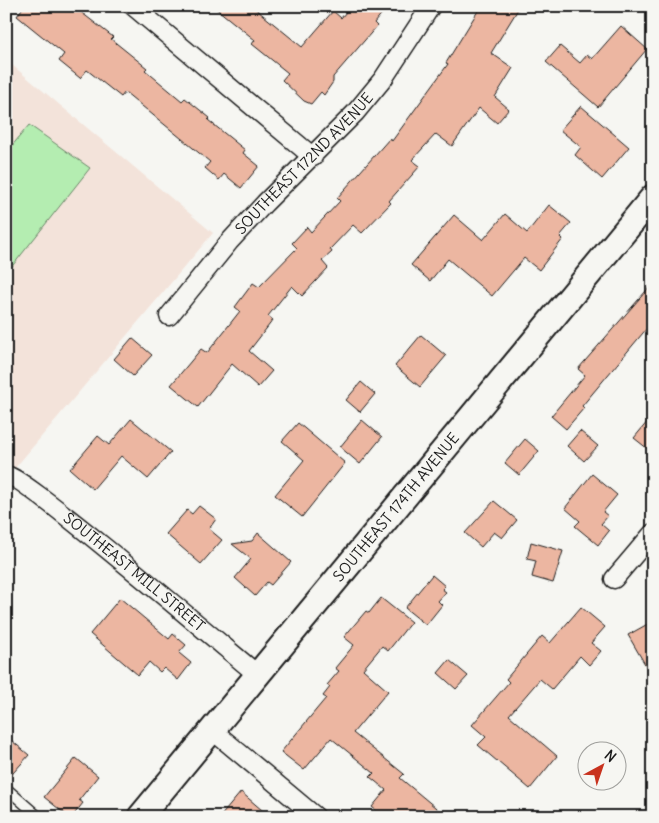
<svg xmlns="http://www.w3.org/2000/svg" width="659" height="823" font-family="Delius,sans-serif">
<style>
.built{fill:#f3e3da}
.green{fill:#b4edb1;stroke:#688466}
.building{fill:#ecb6a1;stroke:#1c1c1c}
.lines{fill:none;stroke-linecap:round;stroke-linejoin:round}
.lane-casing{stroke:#1c1c1c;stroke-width:12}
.street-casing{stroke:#1c1c1c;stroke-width:21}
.secondary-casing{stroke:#1c1c1c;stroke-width:28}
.path{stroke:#1c1c1c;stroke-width:3;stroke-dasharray:4 4;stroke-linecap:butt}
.lane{stroke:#f6f6f2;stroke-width:9}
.street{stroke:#f6f6f2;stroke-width:18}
.secondary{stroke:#f6f6f2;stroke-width:24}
.labels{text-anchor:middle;stroke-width:4;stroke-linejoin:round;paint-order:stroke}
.street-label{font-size:15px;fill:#1c1c1c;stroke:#f6f6f2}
</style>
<rect width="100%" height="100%" fill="#f6f6f2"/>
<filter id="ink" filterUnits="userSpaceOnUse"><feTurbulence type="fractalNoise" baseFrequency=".02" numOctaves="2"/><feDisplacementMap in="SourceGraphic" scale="10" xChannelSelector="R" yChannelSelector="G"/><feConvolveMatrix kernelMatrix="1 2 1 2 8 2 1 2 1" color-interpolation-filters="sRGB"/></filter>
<g filter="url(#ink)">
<path class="built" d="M6,60l207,173 -198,235 -9,-8z"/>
<path class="green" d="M29,125l61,43 -84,106v-121z"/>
<path class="building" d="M24,6h49l40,31 -2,2 36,29 -2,2 37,31 3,-3 25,20 -2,2 37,30 -2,3 16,13 -18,22 -17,-14 -5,6 -14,-12 5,-6 -85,-70 -4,5 -34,-27 -7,8 -21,-17 5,-7 -47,-38z
M213,6h39l50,41 31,-36 8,7 10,-12h37l-14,17 3,3 -44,51v5l-9,13 -3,-3 -10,12 -7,-3 -22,-21 6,-7 -36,-29 3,-4z
M481,6h39l-29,47 22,15 -18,29 14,12 -12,14 -18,-15 -27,38 -16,-12 -24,26 8,6 -31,35 2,2 -29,30 -9,-8 -23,24 2,3 -10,9 6,7 -26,28 -10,-10 -24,30 5,4 -24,31 23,20 -14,16 -26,-23 -34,43 -27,-22 30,-36 6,4 33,-42 -5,-4 18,-24 6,4 38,-39 -5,-5 15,-16 4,5 29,-31 -3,-3 53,-60 2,3 56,-77 -2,-1z
M621,26l26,23 -49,58 -52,-45 14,-16 20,17 7,-8 5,4z
M581,106l48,41 -27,32 -27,-24 6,-8 -21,-17z
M549,205l22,18 -11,13 3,3 -24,31 -15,-12 -32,38 -44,-37 -18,22 -19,-16 43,-50 29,25 22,-26 22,19z
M653,283v38l-71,85 2,2 -18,21 -15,-13 34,-41 -7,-6z
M421,335l25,21 -26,31 -25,-21z
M132,338l20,17 -19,21 -19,-17z
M361,382l14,12 -15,18 -14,-12z
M653,415v38l-19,-15z
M131,419l40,33 -23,27 -27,-23 -28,33 -23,-20 28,-33 11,9z
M362,420l20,17 -22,27 -20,-17z
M298,423l47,40 -43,54 -27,-22 29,-35 -22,-19z
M580,431l18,15 -14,15 -17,-15z
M525,439l14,12 -20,24 -14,-12z
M592,474l25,21 -14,17 5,4 -7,8 8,7 -11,14 -23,-19 5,-5 -15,-13z
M494,501l23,19 -15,18 -8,-6 -13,15 -16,-14z
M199,506l17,13 -7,10 13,11 -21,24 -35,-30 21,-24 5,4z
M258,533l33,29 -20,23 -4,-3 -12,14 -20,-18 16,-19 -19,-15 20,-3z
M531,542l32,9 -10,32 -21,-6 4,-16 -9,-2z
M432,575l13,11 -3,3 4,3 -8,9 4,4 -16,20 -21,-17z
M120,598l49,41 4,-5 13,11 -7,8 12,10 -13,17 -14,-12 -4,4 -11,-10 -11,13 -48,-41z
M381,598l30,24 -23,29 -6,-5 -19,23 25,22 -35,42 51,41 -4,4 47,39h-63l-12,-10 14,-17 -16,-13 4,-4 -43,-35 -27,32 -23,-18 45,-54 -3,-2 7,-9 -3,-2 12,-14 -4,-3 19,-23 -10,-8 22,-26 3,2z
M581,607l24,20 -14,16 10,8 -12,14 -9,-9 -28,33 -12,-10 -31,36 48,41 -27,33 -52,-44 8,-8 -14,-12 37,-43 -3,-3 36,-43 8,7z
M653,621v57l-25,-43z
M449,660l19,16 -12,13 -18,-16z
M6,736l23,19 -23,26z
M76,758l22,18 -19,24 4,3 -11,14h-3l-25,-20z
M241,792l29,25h-50z"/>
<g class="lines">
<defs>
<path id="lane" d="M6,788l33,29"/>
<g id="street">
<path d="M133,6l180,151"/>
<path id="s1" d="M169,316l60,-74 36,-39 90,-90 28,-34 48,-73"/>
<path id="s2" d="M6,475c17,0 223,176 252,200"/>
<path d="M614,579l39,-46"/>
<path d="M212,730l104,87"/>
</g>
<g id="secondary">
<path id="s3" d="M140,817l513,-620"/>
</g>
</defs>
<use href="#lane" class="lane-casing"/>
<use href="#street" class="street-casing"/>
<use href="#secondary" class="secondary-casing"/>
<path class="path" d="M6,129l5,4 -5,6"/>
<use href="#lane" class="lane"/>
<use href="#street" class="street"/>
<use href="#secondary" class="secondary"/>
</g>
</g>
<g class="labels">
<g class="street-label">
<text dy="5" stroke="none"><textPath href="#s1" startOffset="204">SOUTHEAST 172ND AVENUE</textPath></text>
<text dy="5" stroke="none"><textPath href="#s3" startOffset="402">SOUTHEAST 174TH AVENUE</textPath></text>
<text dy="5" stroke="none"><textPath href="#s2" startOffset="161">SOUTHEAST MILL STREET</textPath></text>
</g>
</g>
<rect width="659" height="823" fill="none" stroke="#f6f6f2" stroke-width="25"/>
<rect x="12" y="12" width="634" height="798" fill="none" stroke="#1c1c1c" stroke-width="2" filter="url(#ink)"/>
<g transform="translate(602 766) rotate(40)"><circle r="24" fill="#f6f6f2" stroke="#9f9f9c"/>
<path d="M0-4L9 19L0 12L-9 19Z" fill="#c8321e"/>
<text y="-8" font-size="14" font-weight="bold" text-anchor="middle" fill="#1c1c1c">N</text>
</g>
</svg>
